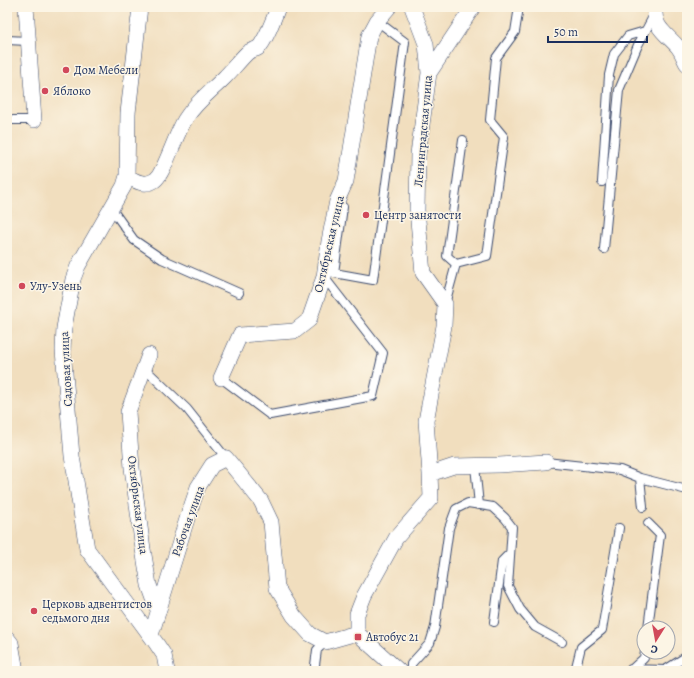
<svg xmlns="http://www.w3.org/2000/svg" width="694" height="678" font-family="Alegreya,serif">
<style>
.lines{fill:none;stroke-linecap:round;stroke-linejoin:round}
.lane-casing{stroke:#3b496c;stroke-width:10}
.street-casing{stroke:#3b496c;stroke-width:16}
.lane{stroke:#fff;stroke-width:8}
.street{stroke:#fff;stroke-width:15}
.poi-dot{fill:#d1495b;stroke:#fcf5e5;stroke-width:1.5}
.labels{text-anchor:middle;stroke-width:3;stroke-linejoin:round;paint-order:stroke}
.poi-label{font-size:12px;fill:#1b2f5e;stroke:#fcf5e5;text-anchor:start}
.street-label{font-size:12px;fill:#1b2f5e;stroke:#fcf5e5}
</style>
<rect width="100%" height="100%" fill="#fcf5e5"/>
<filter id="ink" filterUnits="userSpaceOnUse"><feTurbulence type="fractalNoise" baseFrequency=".025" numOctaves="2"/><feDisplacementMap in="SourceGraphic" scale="8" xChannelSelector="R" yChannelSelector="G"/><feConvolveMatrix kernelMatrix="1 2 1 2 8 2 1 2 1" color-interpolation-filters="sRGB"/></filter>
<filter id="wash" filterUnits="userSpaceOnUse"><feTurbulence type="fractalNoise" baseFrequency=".012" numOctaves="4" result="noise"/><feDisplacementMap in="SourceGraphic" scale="16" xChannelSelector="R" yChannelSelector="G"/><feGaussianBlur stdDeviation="0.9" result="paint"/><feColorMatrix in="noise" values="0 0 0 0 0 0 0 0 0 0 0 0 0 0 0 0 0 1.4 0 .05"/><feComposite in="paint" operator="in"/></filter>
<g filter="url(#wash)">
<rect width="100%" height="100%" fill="#f1debe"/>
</g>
<g filter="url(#ink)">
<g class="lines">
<defs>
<path id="lane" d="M7,40l21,1
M7,120h27
M602,182l7,-107 5,-21 14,-18 17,-5
M343,207l-9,66 39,7 32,-238 -28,-21
M111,208l23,32 28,19 77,34
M604,249l15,-159 19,-45 16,-30
M456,264l-9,-8 16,-116
M445,304l11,-40 31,-8 17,-119 -14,-17 6,-62 19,-26 4,-25
M144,368l43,41 39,49
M221,378l49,37 103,-19 10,-43 -59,-76
M546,462l74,8 20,8 47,12
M475,466l4,39
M640,478l3,29
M648,523l12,12 -12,93
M494,622l8,-61 8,-8
M315,665l2,-15 8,-8
M631,669l34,1 22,-14
M631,670l13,-12 1,-6
M411,671v-7l19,-21 5,-16 14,-99 7,-19 12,-6 25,4 12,11 7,9 -4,59 12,23 15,18 27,15
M575,671l6,-24 21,-17 17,-102"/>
<path id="street" d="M26,7l8,113
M140,7l-12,106 -1,63 -3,10 -46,80 -5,13 -9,49 -1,22 9,106 15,93 69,94 8,12 3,16
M655,7c-2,21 11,26 23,40 4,5 6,12 9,17
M429,73l44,-66
M127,176c8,5 18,11 28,4 9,-6 22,-50 31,-62 10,-16 25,-27 38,-40 8,-8 15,-17 23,-25 3,-3 8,-3 11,-5 7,-6 17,-32 20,-41
M149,355l-21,57 4,56 11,81 6,36 9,25
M221,378l19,-43 55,-4 14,-11 15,-43 5,-36 8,-40 9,-20 23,-145 8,-15 12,-14
M430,474l24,-8 45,-1 47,-3
M357,633v-19l7,-18 32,-58 35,-40 -1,-24 -4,-53 18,-95 1,-22 -22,-31 -6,-63 1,-56 11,-81 -3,-29 -14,-37
M357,633l42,38
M151,635l36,-116 11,-32 14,-22 14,-7 35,43 10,21 6,66 17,28 16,18 15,8 32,-9
M7,638l4,5 5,28"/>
</defs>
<use href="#lane" class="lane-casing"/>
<use href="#street" class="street-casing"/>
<use href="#lane" class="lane"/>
<use href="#street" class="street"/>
</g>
</g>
<g class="poi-dot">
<circle cx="66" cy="70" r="4"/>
<circle cx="45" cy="91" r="4"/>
<circle cx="366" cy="215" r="4"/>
<circle cx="22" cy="286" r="4"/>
<circle cx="34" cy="611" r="4"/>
<rect x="354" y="633" width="8" height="8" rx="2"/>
</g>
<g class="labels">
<g class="poi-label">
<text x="74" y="74">Дом Мебели</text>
<text x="53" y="95">Яблоко</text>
<text x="374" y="219">Центр занятости</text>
<text x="30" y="290">Улу-Узень</text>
<text x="42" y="608">Церковь адвентистов<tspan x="42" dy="14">седьмого дня</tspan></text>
<text x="366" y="641">Автобус 21</text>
</g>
<g class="street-label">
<text transform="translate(423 131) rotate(-85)" y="4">Ленинградская улица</text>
<text transform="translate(329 244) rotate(-77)" y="4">Октябрьская улица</text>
<text transform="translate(66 369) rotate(-93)" y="4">Садовая улица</text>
<text transform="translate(138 505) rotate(83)" y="4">Октябрьская улица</text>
<text transform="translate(188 521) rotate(-70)" y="4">Рабочая улица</text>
</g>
</g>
<rect width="694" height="678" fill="none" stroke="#fcf5e5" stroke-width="24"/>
<g transform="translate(656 640) rotate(191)"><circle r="19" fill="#fcf5e5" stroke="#a2a6af"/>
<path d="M0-3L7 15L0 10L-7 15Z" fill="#d1495b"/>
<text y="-6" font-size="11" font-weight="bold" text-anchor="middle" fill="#1b2f5e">С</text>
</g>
<path d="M548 36v6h99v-6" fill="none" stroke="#1b2f5e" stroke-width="2"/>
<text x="554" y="36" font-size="12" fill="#1b2f5e" stroke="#fcf5e5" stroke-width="3" paint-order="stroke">50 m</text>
</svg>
